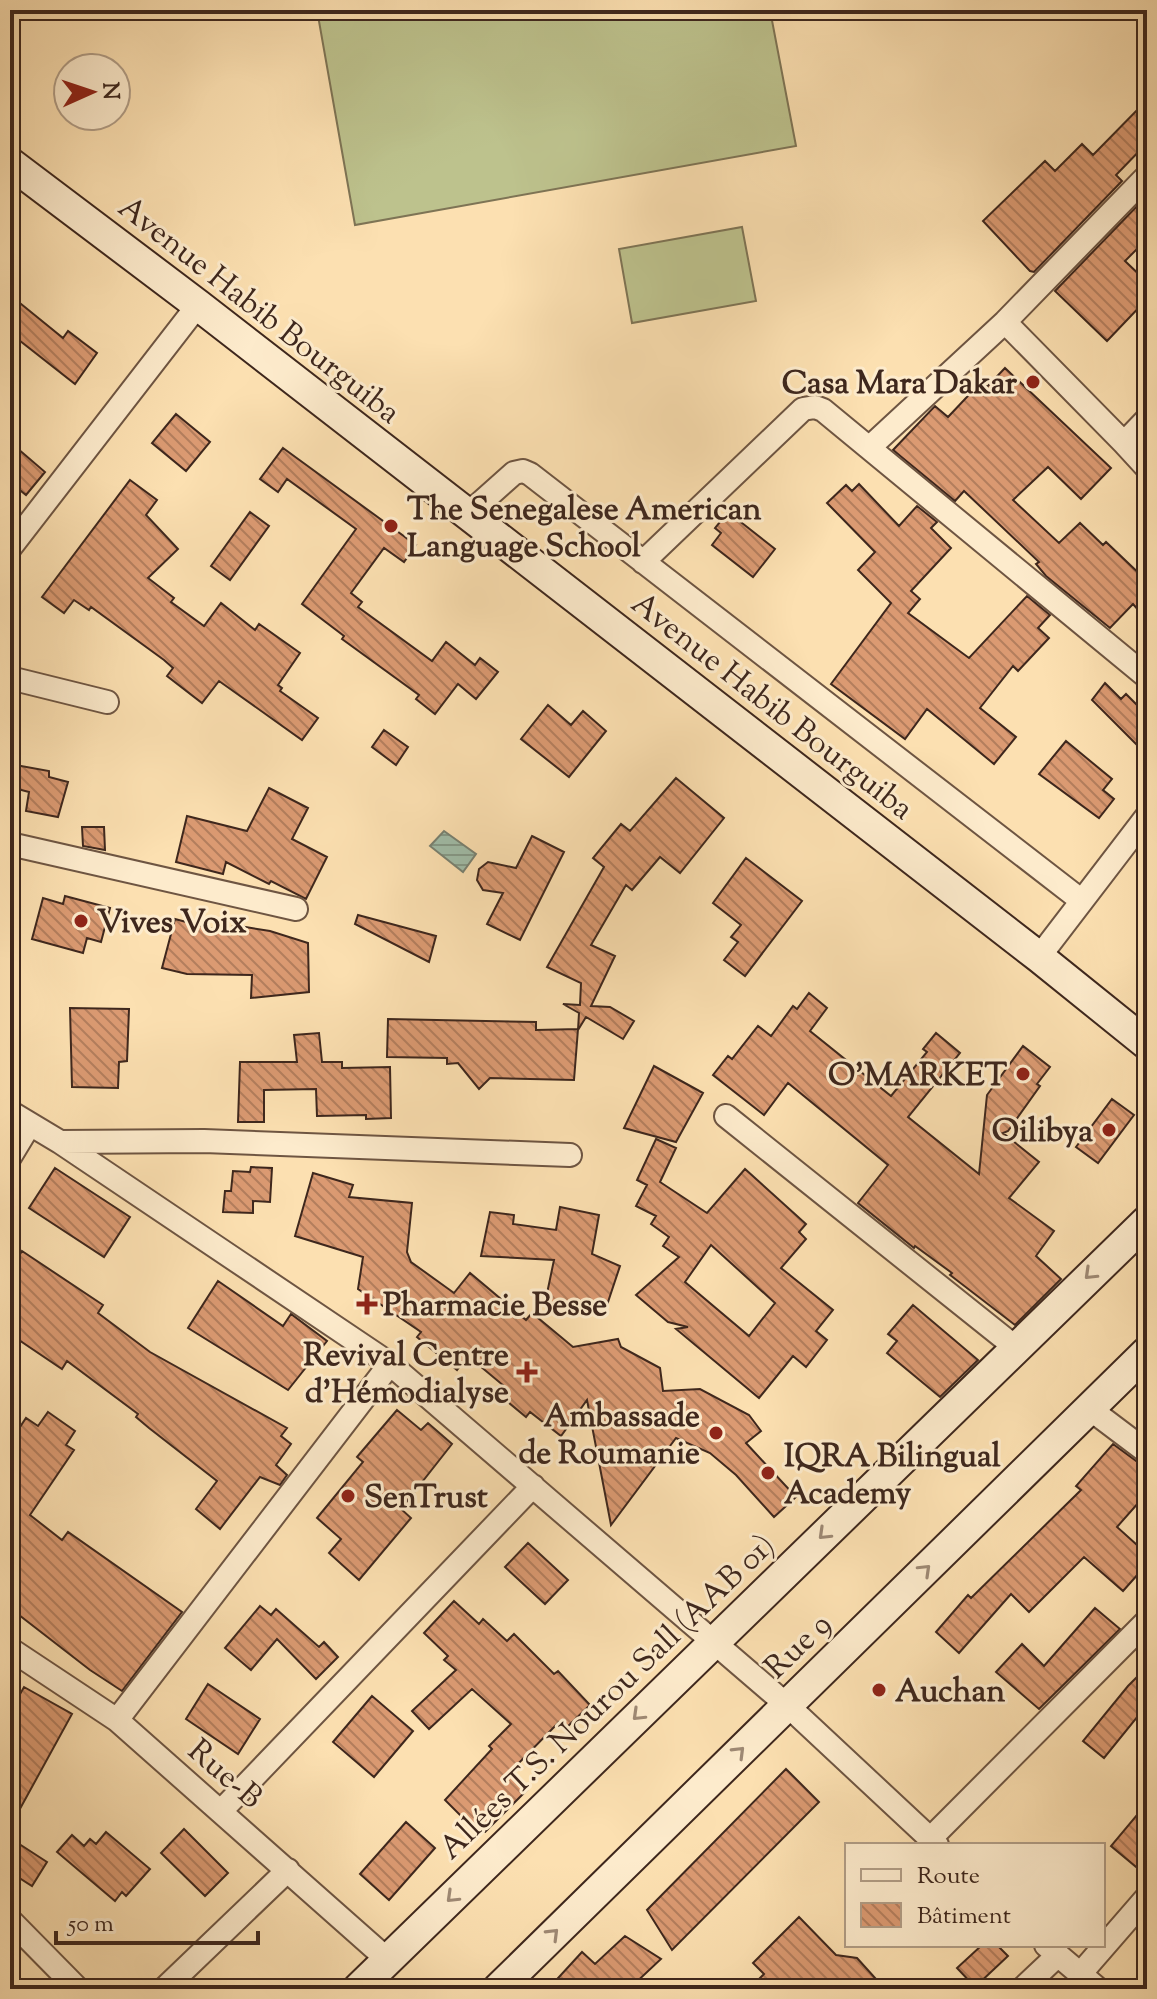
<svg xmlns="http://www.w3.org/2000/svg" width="1157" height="1999" font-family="'Sorts Mill Goudy',serif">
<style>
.pitch{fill:#bdc28d;stroke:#7e7455;stroke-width:2}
.water{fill:url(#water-rules);stroke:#798171;stroke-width:2}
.building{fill:url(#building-back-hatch);stroke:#3e271d;stroke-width:2;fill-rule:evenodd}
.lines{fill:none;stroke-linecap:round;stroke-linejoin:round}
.street-casing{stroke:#6e5542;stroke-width:26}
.secondary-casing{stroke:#3e271d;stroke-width:34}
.street{stroke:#fdebcc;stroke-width:22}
.secondary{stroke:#fdebcc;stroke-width:30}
.oneway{stroke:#9e8974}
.poi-dot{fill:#8f2418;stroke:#fdebcc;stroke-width:3}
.labels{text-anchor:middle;stroke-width:6;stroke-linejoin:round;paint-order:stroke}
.street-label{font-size:32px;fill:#3e271d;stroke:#fdebcc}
.poi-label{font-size:32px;font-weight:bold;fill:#3e271d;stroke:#fdebcc;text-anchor:start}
</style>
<defs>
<pattern id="water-rules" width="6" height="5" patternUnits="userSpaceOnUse" patternTransform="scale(2)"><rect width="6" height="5" fill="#a0bda9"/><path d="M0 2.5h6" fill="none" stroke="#849a89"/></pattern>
<pattern id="building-back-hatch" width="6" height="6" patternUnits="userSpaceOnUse" patternTransform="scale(2)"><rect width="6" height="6" fill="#db9a72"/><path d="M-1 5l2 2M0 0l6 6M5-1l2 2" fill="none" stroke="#b37e5d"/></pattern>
</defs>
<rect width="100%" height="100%" fill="#fce0b1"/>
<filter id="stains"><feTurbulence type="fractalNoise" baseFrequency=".0025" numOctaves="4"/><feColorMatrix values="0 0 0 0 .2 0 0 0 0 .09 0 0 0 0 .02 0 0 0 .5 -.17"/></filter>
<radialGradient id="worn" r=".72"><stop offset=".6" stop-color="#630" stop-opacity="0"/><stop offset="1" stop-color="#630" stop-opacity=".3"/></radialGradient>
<path class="pitch" d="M317,10h453l26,136 -441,79z
M742,227l14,74 -124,22 -13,-74z"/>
<path class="water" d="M444,831l32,23 -13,18 -33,-26z"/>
<path class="building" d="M1147,100v43l-31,32 6,6 -88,91 -4,-1 -47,-50 62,-60 10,10 27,-27 11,11z
M1142,201l5,5v33l-22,22 22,21v17l-40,42 -52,-50z
M10,295l53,43 5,-7 29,22 -22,31 -65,-51z
M1005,368l106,100 -30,31 -33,-32 -35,33 46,43 21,-20 23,22 3,-3 41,39v39l-14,-16 -23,24 -64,-52 -10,-12 3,-2 -75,-71 -9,10 -62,-51 42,-44 13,11 33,-35 6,5z
M176,414l34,28 -24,29 -34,-28z
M10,442l35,30 -19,23 -16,-13z
M283,448l133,97 -12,17 -20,-14 -33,45 11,9 -4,5 74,54 14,-19 29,23 5,-7 18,14 -22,27 -18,-15 -23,30 -19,-15 3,-4 -77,-56 2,-3 -42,-32 54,-75 -69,-50 -9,13 -18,-13z
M130,480l27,20 -11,15 32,34 -30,29 26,20 -3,4 33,24 17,-23 34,27 4,-6 41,29 -22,32 4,3 -2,3 38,27 -16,22 -83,-59 -17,22 -35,-27 6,-8 -9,-8 -73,-53 -2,3 -15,-10 -10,13 -22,-16z
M859,484l40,42 18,-20 20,16 -6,6 20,20 -40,43 9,8 -12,14 61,45 58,-62 23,19 -12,13 11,10 -31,33 -5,-5 -33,42 36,29 -22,27 -67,-55 -22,30 -74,-55 60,-81 -33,-33 17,-18 -48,-49 19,-18 6,6z
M250,512l19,14 -39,54 -19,-14z
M728,512l47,37 -22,28 -41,-32 9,-12 -6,-5z
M1105,683l16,16 5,-5 21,21v40l-55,-55z
M548,705l23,20 12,-14 23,20 -37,46 -48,-38z
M384,730l24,17 -12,18 -24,-18z
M1066,741l46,38 -9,11 11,9 -15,19 -60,-44z
M10,764l39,7v6l19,5 -10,35 -32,-6 3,-19 -19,-5z
M676,778l48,40 -44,55 -20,-16 -28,33 -6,-5 -35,60 24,11 -24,50 19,1 24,14 -11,18 -37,-22 -8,13 1,-17 -16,-9 17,1 1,-22 -34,-16 57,-100 -11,-9 28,-34 9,7z
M269,788l39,20 -16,31 35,18 -21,42 -35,-18 -2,3 -43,-22 -3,12 -47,-12 11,-46 60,15z
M82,827h22l1,23 -22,-4z
M532,836l32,16 -44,88 -33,-16 16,-31 -20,-3 -6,-10 2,-11 9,-7 28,6z
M746,858l56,43 -57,75 -21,-16 14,-18 -7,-5 10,-12 -28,-22z
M65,896l45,12 -9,34 -14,-4 -4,15 -51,-14 11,-41 20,6z
M358,915l78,21 -7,26 -74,-38z
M175,919l56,15 2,-9 37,6 38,12 1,49 -58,6 1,-23 -65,-1 -25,-6z
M809,993l18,15 -17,23 81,65 36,-44 -4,-3 13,-16 24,20 -52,64 71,57 8,-79 36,-49 27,21 -13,17 3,2 -32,45 -5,2 36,29 -30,36 45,33 -18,25 25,23 -46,46 -65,-50 2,-2 -37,-27 -1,2 -56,-45 30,-38 -100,-82 -24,32 -51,-40 15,-19 4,3 26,-33 13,10 22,-30 4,3z
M70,1008l59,1 -2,52 -8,1 -1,26 -46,-1z
M388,1019l148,3v8l42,-1 -4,51 -84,-2 -11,11 -21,-26 -11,1v-6l-60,-1z
M319,1033l3,29h20v6l48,-1 1,51 -25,1v-4l-49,1 -1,-27 -52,1v32h-26l2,-60h57l-3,-27z
M654,1066l49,27 -27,49 -52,-14z
M1112,1099l22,16 -36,48 -22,-16z
M656,1139l20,9 -16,34 47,31 38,-44 61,55 -7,8 7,7 -25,29 52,42 -17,21 11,9 -21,27 -13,-11 -34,42 -83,-69 12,-2 -20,-5 -32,-27 43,-38 -16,-11 6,-9 -18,-13 5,-8 -20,-10 11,-21 -10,-5zM711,1245l64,58 -26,33 -64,-54z
M251,1167l21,1 -2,34 -17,-1v12l-30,-1 2,-21h6l2,-20 17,1z
M55,1168l75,49 -26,40 -75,-49z
M313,1173l40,12 -4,12 63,6 -5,49 4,10 43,31 16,-20 56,47 6,-7 41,34 45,-8 3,8 39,21 3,23 37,-2 49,26 12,16 -15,12 50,54 -22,20 -38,-42 -26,-22 -34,-15 -65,87 -24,-125 -26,36 -31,-24 -4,5 -29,-24 7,-7 -36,-30 -11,14 -40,-33 4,-5 -63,-43 5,-32 -68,-21z
M560,1207l39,8 -7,39 28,12 -14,42 -27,-6 -34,1 9,-43 -73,-4 9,-44 24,3 -1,9 43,6z
M22,1251l81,54 -5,8 52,39 137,76 -6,8 10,8 -15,21 11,10 -7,10 -20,-8 -40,52 -24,-20 21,-28 -68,-53 -13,-11 2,-3 -71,-53 -5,8 -52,-35v-64z
M218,1281l65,45 8,-12 36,27 -39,49 -100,-62z
M913,1305l65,55 -38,37 -53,-44 10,-12 -9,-7z
M397,1410l24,20 7,-7 24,21 -51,65 10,9 -52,62 -30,-27 12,-14 -24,-21 46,-56 -6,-5z
M48,1412l27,19 -9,14 8,5 -44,65 32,25 6,-8 114,80 -60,79 -32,-21 -80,-62v-166l16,-24 12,8z
M1113,1444l34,25v24l-30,34 30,27v10l-24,27 -39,-34 -55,55 -18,-18 -52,59 -23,-21 32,-37 3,3 110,-108 -5,-4z
M528,1543l40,37 -23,24 -40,-37z
M454,1601l25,23 4,-5 24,22 7,-7 40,40 4,-3 32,34 -25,24 -6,-7 -49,50 17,18 -42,42h-8l-32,-32 47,-51 -3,-3 22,-22 -39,-35 -43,40 -17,-18 44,-41 -12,-10 4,-4 -24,-23z
M260,1606l11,9 5,-6 43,38 5,-5 14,15 -22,22 -39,-40 -26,31 -26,-22z
M1095,1608l25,21 -81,80 -43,-37 26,-28 22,22z
M1147,1667v38l-43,53 -21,-17 45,-55z
M208,1684l52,35 -22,35 -52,-35z
M24,1687l48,27 -62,113v-115z
M372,1696l41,35 -39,46 -41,-35z
M786,1769l33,33 -147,148 -25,-40z
M1147,1803v73l-36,-30z
M406,1822l29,26 -46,52 -29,-26z
M184,1829l44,44 -23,23 -44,-43z
M106,1832l44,37 -24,27 -4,-4 -7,9 -58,-49 15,-17 12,11 6,-7 6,5z
M10,1838l37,24 -15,24 -22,-14z
M799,1917l37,38 21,3 28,31h-136l15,-15 -11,-11z
M625,1936l36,23 -32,30h-81l34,-37 13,12z
M982,1945h15l11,11 -33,31 -18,-19z"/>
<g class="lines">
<defs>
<path id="street" d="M1005,322l119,121
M1147,419l-23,24 23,25
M870,447l135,-125 142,-146
M468,514l46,-41 9,-2 7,3 552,427
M10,548l188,-243
M643,562l160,-153 12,-2 8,3 324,267
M10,678l97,24
M10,844l286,65
M1039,957l108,-141
M10,1112l50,30 330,222 397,341 150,140
M726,1116l289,231
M60,1142l144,-1 366,14
M10,1157l20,-33
M1090,1409l57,43
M10,1649l107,71 271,240
M117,1720l273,-356
M221,1811l312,-325
M930,1839l217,-218
M10,1920l68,69
M1046,1945l52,44
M1081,1973l66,-76
M164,1989l124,-119
M1022,1989l35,-33"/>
<path id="secondary" d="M10,163l188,142 841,652 108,87
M358,1989l789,-768
M498,1989l649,-637"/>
</defs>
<use href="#street" class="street-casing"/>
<use href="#secondary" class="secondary-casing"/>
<use href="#street" class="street"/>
<use href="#secondary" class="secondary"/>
</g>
<defs><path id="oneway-chevron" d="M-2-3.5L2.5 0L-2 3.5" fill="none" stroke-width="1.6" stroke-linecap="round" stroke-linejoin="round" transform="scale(2)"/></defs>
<g class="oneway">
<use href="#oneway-chevron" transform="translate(1090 1274) rotate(136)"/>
<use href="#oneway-chevron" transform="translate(824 1534) rotate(136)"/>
<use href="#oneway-chevron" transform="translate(925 1570) rotate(-44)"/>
<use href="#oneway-chevron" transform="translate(638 1715) rotate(136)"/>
<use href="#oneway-chevron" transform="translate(739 1752) rotate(-45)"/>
<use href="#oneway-chevron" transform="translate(452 1897) rotate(136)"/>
<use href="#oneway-chevron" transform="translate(553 1934) rotate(-45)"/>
</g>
<g class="poi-dot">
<circle cx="1033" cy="382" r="8"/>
<circle cx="391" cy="526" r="8"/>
<circle cx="81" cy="921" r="8"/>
<circle cx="1023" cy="1074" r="8"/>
<circle cx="1109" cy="1130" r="8"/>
<path d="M363 1292h8v8h8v8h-8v8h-8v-8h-8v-8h8z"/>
<path d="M523 1360h8v8h8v8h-8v8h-8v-8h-8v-8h8z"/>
<circle cx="716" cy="1433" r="8"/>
<circle cx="768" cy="1473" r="8"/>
<circle cx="348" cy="1496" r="8"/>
<circle cx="879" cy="1690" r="8"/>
</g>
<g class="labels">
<g class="street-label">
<text transform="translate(260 309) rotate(38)" y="11">Avenue Habib Bourguiba</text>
<text transform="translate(773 705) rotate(38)" y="11">Avenue Habib Bourguiba</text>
<text transform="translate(797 1645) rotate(-44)" y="11">Rue 9</text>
<text transform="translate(606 1696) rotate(-44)" y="11">Allées T.S. Nourou Sall (AAB 01)</text>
<text transform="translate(226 1773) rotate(41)" y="11">Rue-B</text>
</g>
<g class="poi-label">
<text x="1017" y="393" text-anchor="end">Casa Mara Dakar</text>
<text x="407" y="519">The Senegalese American<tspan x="407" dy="37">Language School</tspan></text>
<text x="97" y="932">Vives Voix</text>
<text x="1007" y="1085" text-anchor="end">O'MARKET</text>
<text x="1093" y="1141" text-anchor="end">Oilibya</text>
<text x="383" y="1315">Pharmacie Besse</text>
<text x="509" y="1365" text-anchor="end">Revival Centre<tspan x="509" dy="37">d'Hémodialyse</tspan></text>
<text x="700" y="1426" text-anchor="end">Ambassade<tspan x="700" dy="37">de Roumanie</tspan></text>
<text x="784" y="1466">IQRA Bilingual<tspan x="784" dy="37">Academy</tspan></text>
<text x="364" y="1507">SenTrust</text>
<text x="895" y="1701">Auchan</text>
</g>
</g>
<rect width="1157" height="1999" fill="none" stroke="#fce0b1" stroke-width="40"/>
<rect x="12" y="12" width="1133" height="1975" fill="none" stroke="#3e271d" stroke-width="4"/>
<rect x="20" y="20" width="1117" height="1959" fill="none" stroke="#3e271d" stroke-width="2"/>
<rect x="845" y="1843" width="260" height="104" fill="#fdebcc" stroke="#b19d86" stroke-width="2"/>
<rect x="861" y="1869" width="40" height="12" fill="#fdebcc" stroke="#b19d86" stroke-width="2"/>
<text x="917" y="1883" font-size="24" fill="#3e271d">Route</text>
<rect x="861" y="1903" width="40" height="24" fill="url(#building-back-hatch)" stroke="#b19d86" stroke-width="2"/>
<text x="917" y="1923" font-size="24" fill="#3e271d">Bâtiment</text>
<g transform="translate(92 92) rotate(87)"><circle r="38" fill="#fdebcc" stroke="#b19d86" stroke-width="2"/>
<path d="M0-6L14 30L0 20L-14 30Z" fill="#8f2418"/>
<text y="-12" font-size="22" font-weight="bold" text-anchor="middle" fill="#3e271d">N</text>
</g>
<path d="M56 1931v12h202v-12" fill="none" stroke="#3e271d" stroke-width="4"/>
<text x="68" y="1931" font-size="24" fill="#3e271d" stroke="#fdebcc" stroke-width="6" paint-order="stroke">50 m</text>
<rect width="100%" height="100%" filter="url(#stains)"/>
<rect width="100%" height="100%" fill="url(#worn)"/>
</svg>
